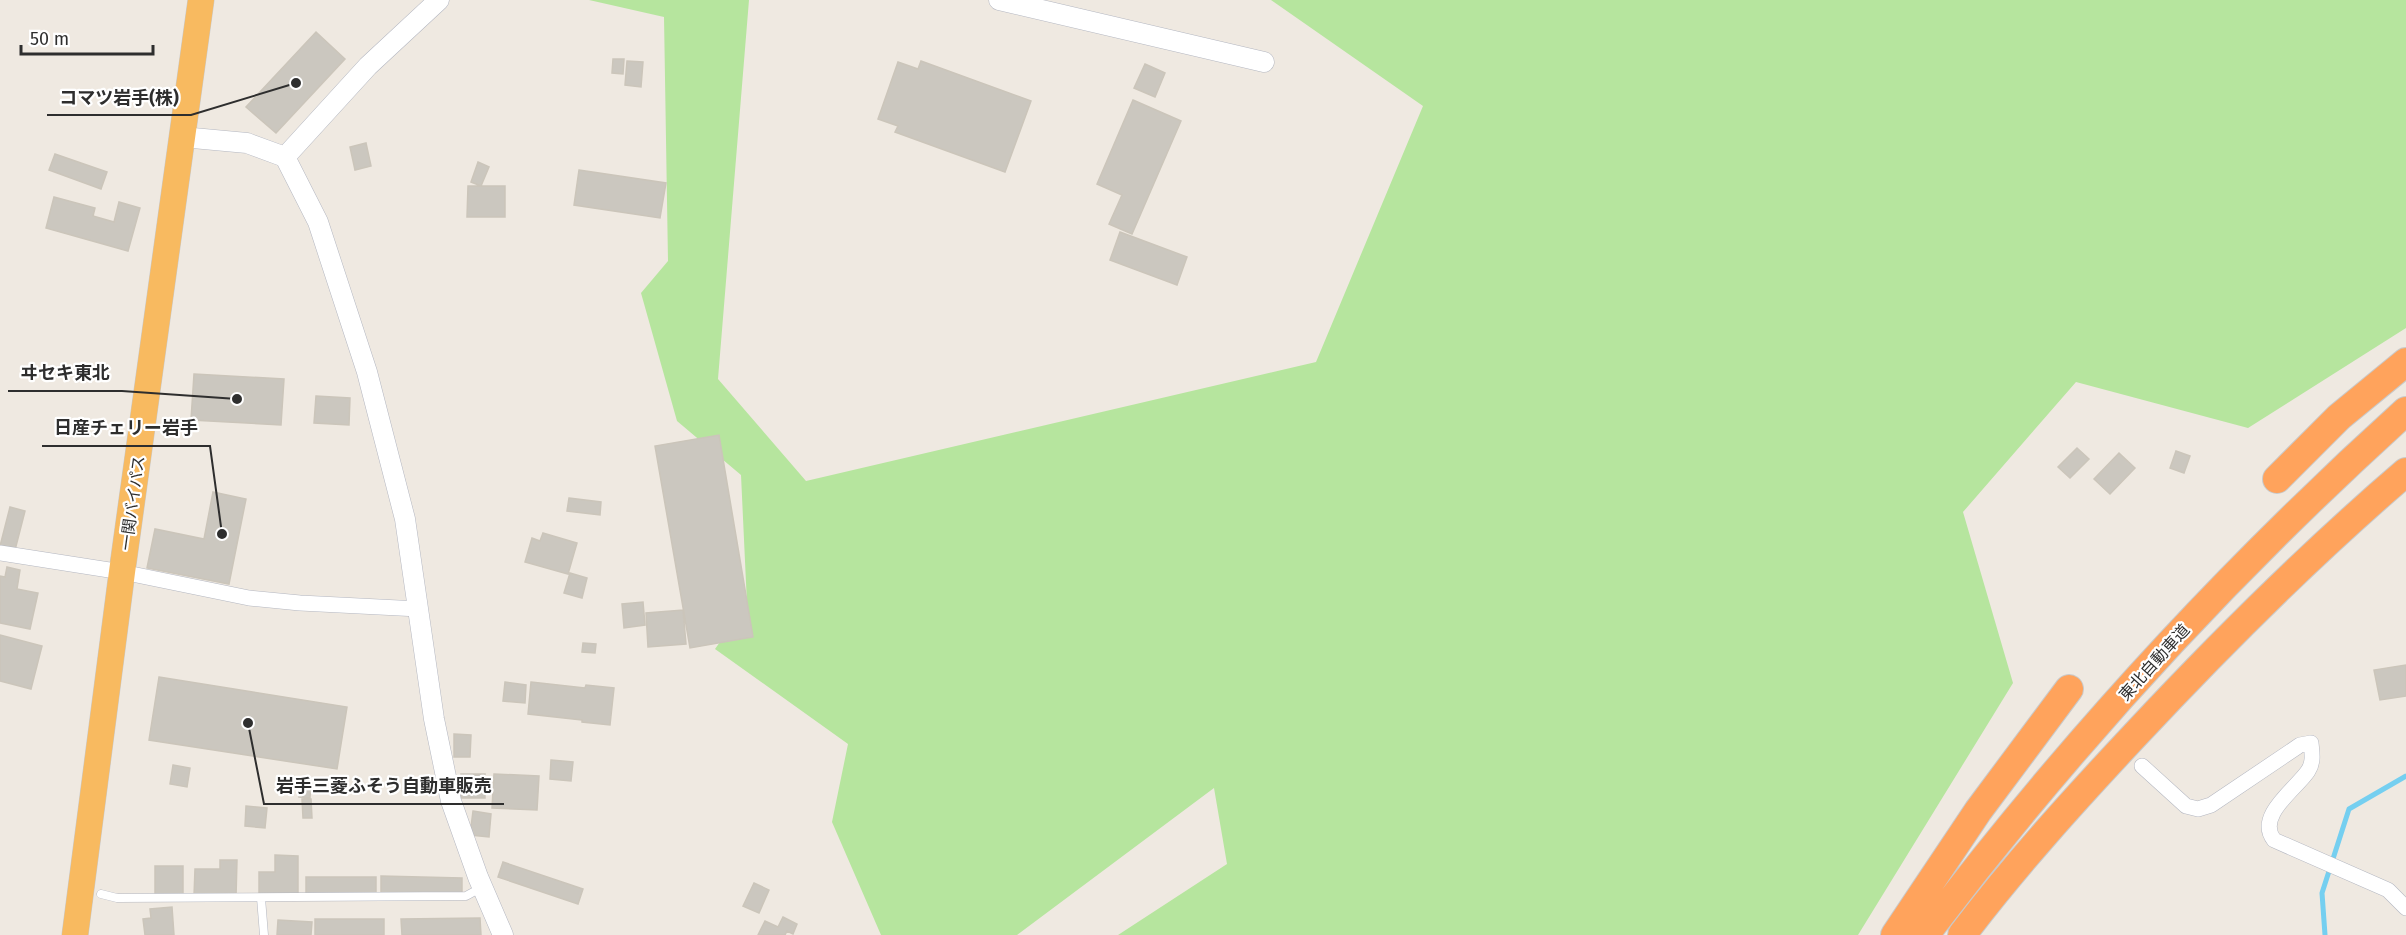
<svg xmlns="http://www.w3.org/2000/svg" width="2406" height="935" font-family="'Fira Sans','Noto Sans JP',sans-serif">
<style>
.green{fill:#b6e59e}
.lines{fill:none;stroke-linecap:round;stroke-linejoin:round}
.stream{stroke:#75cff0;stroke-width:5}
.building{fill:#cbc7bf;stroke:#cbc5ba;stroke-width:1.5}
.service-casing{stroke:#b4b7c1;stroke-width:9}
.minor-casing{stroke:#b4b7c1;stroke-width:16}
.tertiary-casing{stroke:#b4b7c1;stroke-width:21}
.trunk-casing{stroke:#c9c9c9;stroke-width:27}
.motorway-casing{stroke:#c9c9c9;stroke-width:30}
.service{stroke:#fff;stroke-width:8}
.minor{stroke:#fff;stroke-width:15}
.tertiary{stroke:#fff;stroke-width:20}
.trunk{stroke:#f8ba60;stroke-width:26}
.motorway{stroke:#ffa35c;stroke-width:28}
.labels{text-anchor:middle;stroke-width:4.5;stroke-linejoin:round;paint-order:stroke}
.street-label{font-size:16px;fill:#2e2e2e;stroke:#fff}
.leader{fill:none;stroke:#2e2e2e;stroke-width:2}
.callout-dot{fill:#2e2e2e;stroke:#fff;stroke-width:2}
.callout-label{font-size:18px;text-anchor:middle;font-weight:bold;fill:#2e2e2e;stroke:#fff;stroke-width:4.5;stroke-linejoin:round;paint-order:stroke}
</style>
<rect width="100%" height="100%" fill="#efe9e1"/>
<path class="green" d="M589,0h160l-31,379 88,102 510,-119 107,-256 -152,-106h1135v328l-158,100 -172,-46 -113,130 50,171 -155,252h-740l109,-71 -13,-76 -197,147h-136l-49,-113 16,-78 -133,-95 32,-45 -6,-129 -64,-54 -36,-128 27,-32 -4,-244z"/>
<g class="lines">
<path class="stream" d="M2325,935l-3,-42 27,-84 57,-33"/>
</g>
<path class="building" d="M316,32l29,27 -69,74 -30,-26z
M613,59h11l-1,15 -11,-1z
M627,61l16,1 -2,25 -16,-2z
M921,61l110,40 -26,71 -110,-40 3,-6 -20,-7 20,-57 20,7z
M1145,64l20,9 -10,24 -21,-9z
M1133,100l48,21 -49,113 -23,-10 13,-29 -25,-11z
M366,143l5,23 -16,4 -5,-23z
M55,154l52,18 -6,17 -52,-19z
M478,162l11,5 -8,19 -10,-4z
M579,170l87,13 -6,35 -86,-13z
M468,186h37v31h-38z
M54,197l41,11 -2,8 21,6 5,-20 21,6 -12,43 -82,-23z
M1120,232l67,25 -10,28 -67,-25z
M194,374l90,5 -3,46 -90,-5z
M316,396l34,2 -1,27 -35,-2z
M719,435l34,202 -63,11 -35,-202z
M2077,448l12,11 -19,19 -12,-11z
M2176,451l14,5 -6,17 -14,-5z
M2119,453l16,15 -25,26 -16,-15z
M213,492l33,7 -17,85 -82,-16 8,-39 49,10z
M569,498l32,4 -1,13 -33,-4z
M10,507l15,4 -10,39 -15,-4z
M543,533l34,10 -9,31 -43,-12 7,-24 8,3z
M7,567l13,3 -3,19 21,4 -8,36 -30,-6v-47l5,1z
M570,573l17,5 -5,20 -18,-5z
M643,602l2,23 -21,3 -2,-24z
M683,610l3,34 -38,3 -2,-34z
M0,635l42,11 -11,43 -31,-8z
M583,643l13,1 -1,9 -13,-1z
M2406,665v31l-26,4 -6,-30z
M159,677l188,30 -10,62 -188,-29z
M505,682l21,3 -1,18 -22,-2z
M531,682l54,6 1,-3 28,3 -4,37 -28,-3v-2l-54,-6z
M454,734l17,1 -1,22h-16z
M551,760l22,2 -2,19 -21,-2z
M173,765l17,3 -3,19 -17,-3z
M461,774h24v24h-24z
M494,774l45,2 -2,34 -45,-2z
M300,781h11l-1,17 -11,-1z
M302,799h9l1,19h-9z
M246,806l21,2 -2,20 -20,-2z
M473,811l18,3 -2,23 -19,-2z
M275,855l23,1v41l-39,-1v-24h16z
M220,860h17l-1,37 -42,-1 1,-27h25z
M503,862l80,27 -5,15 -80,-27z
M155,866h28v29h-28z
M381,876l81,2v17l-81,-2z
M306,877h70v19l-70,-1z
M754,883l15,7 -10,23 -16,-7z
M172,907l2,28h-29l-2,-16 8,-1 -1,-9z
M783,917l14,7 -4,10 -6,-3 -2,4h-27l7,-14 13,6z
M480,918l1,17h-79l-1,-16z
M315,919h69v16h-69z
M278,920l34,2 -1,13h-34z"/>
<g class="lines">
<defs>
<path id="service" d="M101,894l16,4 349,-2 11,-6
M261,898l3,37"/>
<path id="minor" d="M0,553l122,19 127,26 51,5 119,6
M2142,766l44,40 12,3 13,-4 89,-60 11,-2c1,10 3,19 -3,28 -11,17 -53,45 -34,69l114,50 18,18"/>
<path id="tertiary" d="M999,0l265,62
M182,137l65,6 38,14 33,65 49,150 38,147 29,200 17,82 27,76 25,58
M285,157l83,-91 71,-66"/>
<path id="trunk" d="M75,935l47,-363 79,-572"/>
<path id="motorway" d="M2277,479l62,-62 67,-55
M1895,935l83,-124 91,-122
M1925,935c143,-189 305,-365 481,-524
M1962,935c53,-70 113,-136 173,-200 86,-92 175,-181 271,-263"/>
</defs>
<use href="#service" class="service-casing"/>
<use href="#minor" class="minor-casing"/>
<use href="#tertiary" class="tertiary-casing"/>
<use href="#trunk" class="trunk-casing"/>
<use href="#motorway" class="motorway-casing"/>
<use href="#service" class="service"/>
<use href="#minor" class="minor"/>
<use href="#tertiary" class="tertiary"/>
<use href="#trunk" class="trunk"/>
<use href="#motorway" class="motorway"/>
</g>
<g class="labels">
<g class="street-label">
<text transform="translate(132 503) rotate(-82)" y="6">一関バイパス</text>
<text transform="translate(2154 662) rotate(-48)" y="6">東北自動車道</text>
</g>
</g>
<path class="leader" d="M296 83L191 115H47M237 399L122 391H8M222 534L210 446H42M248 723L264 804H504"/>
<g class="callout-dot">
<circle cx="296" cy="83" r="6"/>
<circle cx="237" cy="399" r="6"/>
<circle cx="222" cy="534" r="6"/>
<circle cx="248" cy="723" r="6"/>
</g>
<g class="callout-label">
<text x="119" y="104">コマツ岩手(株)</text>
<text x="65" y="379">ヰセキ東北</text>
<text x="126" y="434">日産チェリー岩手</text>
<text x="384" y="792">岩手三菱ふそう自動車販売</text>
</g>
<path d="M21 45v9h132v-9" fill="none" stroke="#2e2e2e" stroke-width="3"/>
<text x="30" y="45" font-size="18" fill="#2e2e2e" stroke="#ffffff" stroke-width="4.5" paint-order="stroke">50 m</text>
</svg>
